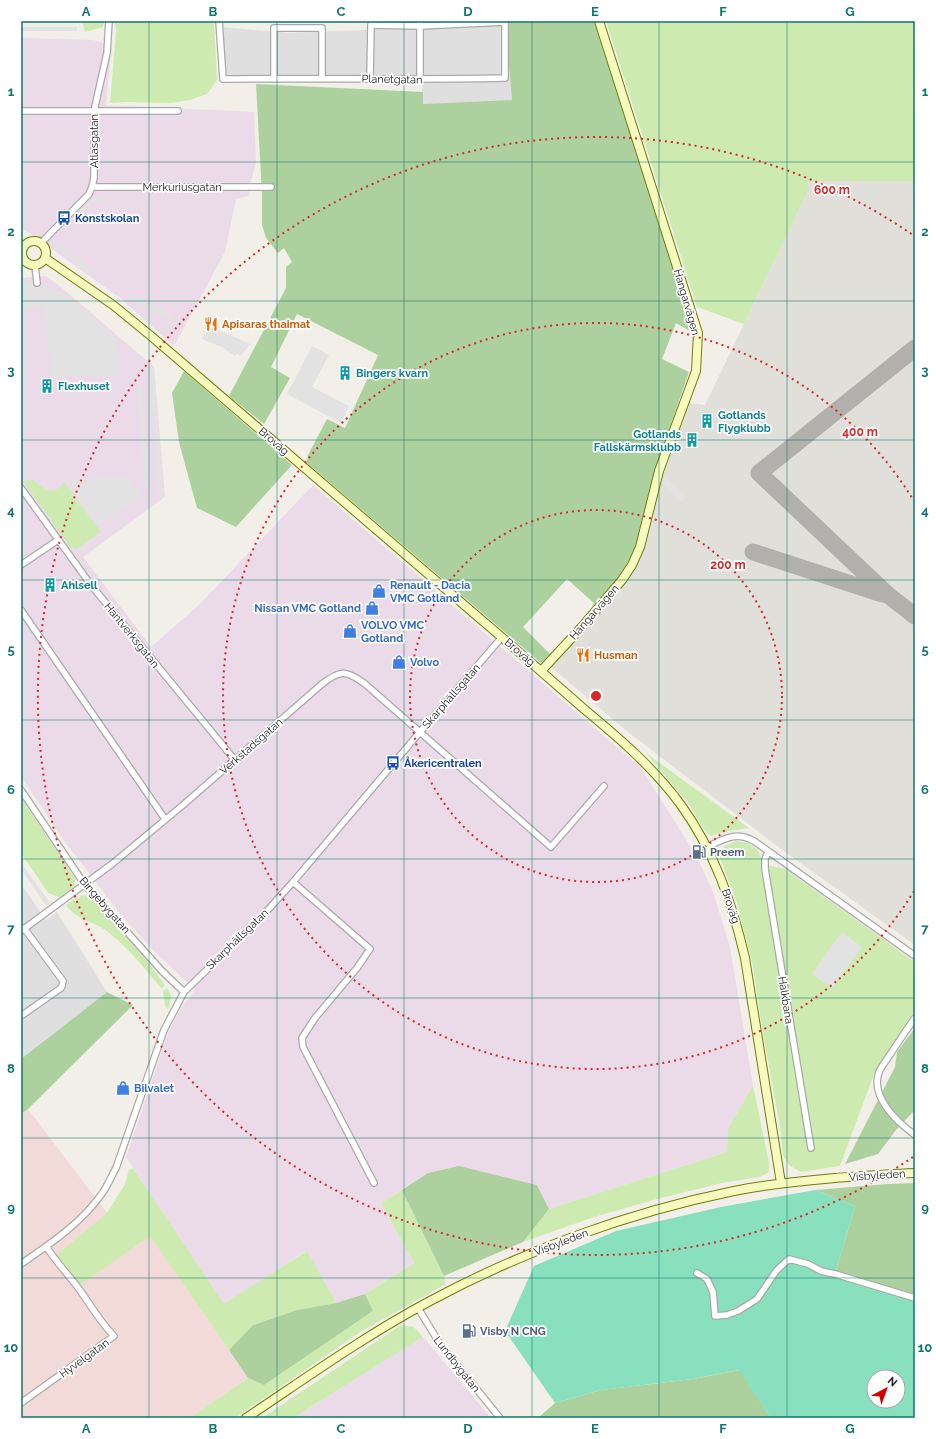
<svg xmlns="http://www.w3.org/2000/svg" width="936" height="1439" font-family="Raleway,sans-serif">
<style>
.residential{fill:#e0dfdf}
.commercial{fill:#f2dad9}
.industrial{fill:#ebdbe8}
.airport{fill:#e1dfda}
.grass{fill:#cdebb0}
.forest{fill:#add19e}
.pitch{fill:#88e0be;fill-rule:evenodd}
.parking{fill:#e2e2e2}
.lines{fill:none;stroke-linecap:round;stroke-linejoin:round}
.taxiway{stroke:#b1b0ac;stroke-width:17}
.street-casing{stroke:#a9a9a9;stroke-width:8}
.secondary-casing{stroke:#707d05;stroke-width:10}
.street{stroke:#fff;stroke-width:5.5}
.secondary{stroke:#f7fabf;stroke-width:8}
.grid{fill:none;stroke:#0f766e;stroke-width:1;stroke-opacity:0.55}
.ring{fill:none;stroke:#d62828;stroke-width:2;stroke-dasharray:2 4}
.labels{text-anchor:middle;stroke-width:3.5;stroke-linejoin:round;paint-order:stroke}
.street-label{font-size:11px;fill:#222;stroke:#fff}
.transit-label{font-size:11px;font-weight:bold;fill:#164399;stroke:#fff;text-anchor:start}
.food-label{font-size:11px;font-weight:bold;fill:#c56008;stroke:#fff;text-anchor:start}
.culture-label{font-size:11px;font-weight:bold;fill:#0d838f;stroke:#fff;text-anchor:start}
.shop-label{font-size:11px;font-weight:bold;fill:#366cbe;stroke:#fff;text-anchor:start}
.service-label{font-size:11px;font-weight:bold;fill:#4e5e75;stroke:#fff;text-anchor:start}
.centre{fill:#d62828;stroke:#fff;stroke-width:2}
.ring-label{font-size:12px;text-anchor:middle;font-weight:bold;fill:#d62828;stroke:#fff;stroke-width:3.5;stroke-linejoin:round;paint-order:stroke}
.neatline{fill:none;stroke:#0f766e;stroke-width:1.5}
.grid-label{font-size:13px;text-anchor:middle;font-weight:bold;fill:#0f766e}
</style>
<rect width="100%" height="100%" fill="#f2efe9"/>
<path class="residential" d="M424,21h81l7,79 -90,4z
M221,27l67,6 128,-5 1,49 -84,-2 -108,1z
M21,884l25,36 11,-8 50,80 -86,67z"/>
<path class="commercial" d="M28,1109l79,104 -51,42 24,30 70,-50 98,143 -58,40h-169v-304z"/>
<path class="industrial" d="M21,38l72,2 19,5 -6,60 148,7 2,49 -8,35 -12,3 -11,53 -51,94 -54,-48 -89,-64 -10,-5z
M46,276l15,11 93,80 11,130 -82,60 68,90 49,-43 113,-119 328,283 56,89 16,35 17,55 23,138 -25,44 -1,23 -178,57 -12,-24 -109,-12 -47,30 33,60 -49,31 -29,9 -30,-52 -82,54 -98,-148 42,-124 11,-22 16,-21 -42,-40 -31,-34 -57,-74 -44,-65v-499z
M423,1337l68,81h-198z"/>
<path class="airport" d="M808,181h107v764l-134,-96 -153,-117 -77,-65 73,-83 13,-19 24,-86 28,-76 16,2 103,-214z"/>
<path class="grass" d="M82,21h22l-1,6 -18,5z
M115,21h99l3,59 -10,14 -17,6 -19,3 -44,-1 -17,1 6,-71z
M606,21h309v160h-107v10l-64,133 -47,-17z
M33,480c11,9 21,17 31,2l37,50 -24,17 -6,-1 -48,-67z
M646,753l103,75 -21,3 -17,5 -8,-8 -14,-24z
M21,798l54,80v7l-14,13 -13,-5 -27,-40z
M736,841l12,2 10,7 3,9 6,6 18,4 130,93v49l-41,63 -34,92 -39,6 -11,-6 -7,-10 -3,-29 -18,-99 -9,-62 -17,-66 -18,-47 7,-7z
M84,895l5,1 55,61 21,28 -3,3 -2,-1c-16,-20 -33,-40 -53,-56 -13,-9 -33,-13 -41,-26l10,-7z
M167,988c6,7 4,14 1,22l-3,-4 -2,-15z
M753,1085l16,78v9l-9,5 -38,6 -65,16 -63,18 -71,25 26,-33 178,-57 1,-23z
M133,1168l91,136 83,-53 29,52 -39,7 -44,15 -24,25 -79,-114 -70,49 -24,-30 51,-42 18,-29 4,-14z
M402,1190l42,86 2,8 -84,47 -127,87h-45l58,-40 16,7 109,-74 -8,-17 49,-31 -33,-60z
M401,1325l13,2 9,10 -130,81h-31z"/>
<path class="forest" d="M505,21h89l95,298 3,13 -16,-9 -14,36 27,13 -36,104 -17,70 -14,27 -27,31 -28,-25 -44,48 27,27 -9,9 -234,-200 1,-8 19,-36 18,9 33,-73 -81,-41 -26,53 19,11 -26,46 -35,-28 57,-108v-21l6,-5 -8,-14 -6,5 -12,-15 -4,-13v-30l-6,-111 167,8v12l89,-4z
M184,371l108,94 -56,62 -39,-19 -18,-66 -7,-49z
M107,992l26,13 -105,104 -7,5v-55z
M915,1028v82l-19,20 -18,24 -33,10 50,-97 2,-15z
M459,1166l78,19 12,24 -26,33 -79,34 -42,-86 26,-17z
M915,1183v115l-80,-24 20,-68 -40,-16 73,-6z
M365,1294l8,17 -109,74 -16,-7 -19,-28 24,-25 44,-15 39,-7z
M740,1370l31,48h-233l17,-15 46,-13 92,-11z"/>
<path class="pitch" d="M815,1190l40,16 -20,68 80,24v120h-144l-32,-48 -46,9 -92,11 -46,13 -50,-72 29,-65 82,-35 105,-24zM874,1377h24v24h-24z"/>
<path class="parking" d="M21,27h56v4h-56z
M91,198l15,1v3l-13,-1 -13,14 -2,-2z
M59,244l36,28 -3,4 -36,-29z
M21,282l16,1 27,11 54,46 2,35 -68,3 -7,-71 -24,1z
M132,295l42,21 -2,5 -43,-22z
M209,326l4,3 1,-1 36,16 -9,12 -5,-2 -1,2 -13,-9 -20,-8z
M312,346l17,9 -17,32 37,19 -8,17 -54,-29z
M154,367l9,130h-4l-10,-129z
M141,385l8,103 -4,1 -8,-103z
M127,476l14,20 -43,29 -33,-45z
M666,477l21,20 -5,5 -21,-20z
M24,867l26,36 -4,3 -25,-37z
M842,932l20,15 -30,41 -20,-14z"/>
<g class="lines">
<path class="taxiway" d="M915,348l-156,125 129,122 27,21
M753,552l129,42"/>
<defs>
<path id="street" d="M219,21l4,58c94,-1 188,1 282,-1v-56l-85,4 -49,-1 -1,53
M420,21v59
M274,79v-51h48v50
M21,111h157
M92,187h179
M41,243l48,-49 3,-7 2,-9v-67l13,-58 2,-32
M35,265l2,18
M21,488l70,97 143,174
M21,565l37,-25
M21,610l144,209
M21,790l64,95 77,86 22,21
M707,847c17,-8 28,-16 47,-6l161,115
M768,852l-3,7v10l46,279
M293,882l77,67 -13,19 -42,50 -13,20 1,9 71,136
M21,931l91,-67 71,-59 139,-121c18,-14 23,-14 42,-1l187,164 53,-61
M21,1016l40,-28 1,-2 1,-5 -39,-53
M915,1018c-9,12 -17,25 -26,38 -3,5 -8,11 -10,16 -9,25 18,50 36,63
M21,1264c29,-20 59,-40 80,-69 6,-8 10,-18 15,-27l48,-138 20,-38 82,-80 27,-30 127,-150 82,-95
M697,1273l10,6 6,13 2,24 12,-1 11,-4 19,-12 20,-29 12,-11 19,5 13,7 14,3 80,24
M418,1308l22,36 60,74
M21,1403l93,-67c-14,-14 -24,-32 -35,-47 -11,-15 -24,-28 -33,-43"/>
<path id="secondary" d="M22 253a12 12 0 1 1 24 0a12 12 0 1 1-24 0Z
M45,258l68,47 38,31c111,95 222,191 333,286 34,29 67,58 100,87 35,29 70,59 97,96 33,46 51,97 64,153l36,225
M541,671l39,-42 42,-49 10,-15 8,-18 19,-76 37,-100 2,-38 -99,-312
M246,1418c60,-40 120,-83 184,-117 93,-50 200,-89 304,-110 33,-7 67,-10 101,-13 27,-2 53,-4 80,-5"/>
</defs>
<use href="#street" class="street-casing"/>
<use href="#secondary" class="secondary-casing"/>
<use href="#street" class="street"/>
<use href="#secondary" class="secondary"/>
</g>
<path class="grid" d="M149,21v1397M277,21v1397M404,21v1397M532,21v1397M659,21v1397M787,21v1397M21,162h894M21,301h894M21,440h894M21,580h894M21,720h894M21,859h894M21,998h894M21,1138h894M21,1278h894"/>
<g class="ring">
<circle cx="596" cy="696" r="186"/>
<path d="M914 891A373 373 0 1 1 914 501"/>
<path d="M913 1157A559 559 0 1 1 913 235"/>
</g>
<defs>
<symbol id="bus-bare" viewBox="-9 -9 18 18"><path d="M-5-6H5V4H4V6H2V4H-2V6H-4V4H-5ZM-3.5-4V0h7V-4ZM-3.5 1.2v1.5H-2V1.2ZM2 1.2v1.5H3.5V1.2Z" fill="#1a4fb4" stroke="#fff" stroke-width="2.5" paint-order="stroke"/></symbol>
<symbol id="restaurant-bare" viewBox="-9 -9 18 18"><path d="M-5-6h1v4h1v-4h1v4h1v-4h1v5L-1.5 .5V6h-2V.5L-5-1ZM5-6V6H3V1.5H1.5Q1.5-4 5-6Z" fill="#e8710a" stroke="#fff" stroke-width="2.5" paint-order="stroke"/></symbol>
<symbol id="building-bare" viewBox="-9 -9 18 18"><path d="M-4-6H4V6H1V3H-1V6H-4ZM-2.5-4.3h1.7v1.8h-1.7ZM.8-4.3h1.7v1.8H.8ZM-2.5-1h1.7V.8h-1.7ZM.8-1h1.7V.8H.8Z" fill="#0f9aa8" stroke="#fff" stroke-width="2.5" paint-order="stroke"/></symbol>
<symbol id="shop-bare" viewBox="-9 -9 18 18"><path d="M-5-2.5h2.3a2.7 3.5 0 0 1 5.4 0H5L5.5 6h-11ZM-1.5-2.5h3a1.5 2.3 0 0 0-3 0Z" fill="#3f7fe0" stroke="#fff" stroke-width="2.5" paint-order="stroke"/></symbol>
<symbol id="fuel-bare" viewBox="-9 -9 18 18"><path d="M-5.5-6h7V0h2V4h1.3V-2.5L3-4.5l.8-.8L6-3V5H2.5V1h-1V6h-7ZM-4.2-4.7v3.2H.2V-4.7Z" fill="#5c6f8a" stroke="#fff" stroke-width="2.5" paint-order="stroke"/></symbol>
</defs>
<g fill-rule="evenodd">
<use href="#bus-bare" x="54" y="208" width="20" height="20"/>
<use href="#restaurant-bare" x="201" y="314" width="20" height="20"/>
<use href="#building-bare" x="335" y="363" width="20" height="20"/>
<use href="#building-bare" x="37" y="376" width="20" height="20"/>
<use href="#building-bare" x="697" y="411" width="20" height="20"/>
<use href="#building-bare" x="682" y="430" width="20" height="20"/>
<use href="#building-bare" x="40" y="575" width="20" height="20"/>
<use href="#shop-bare" x="369" y="581" width="20" height="20"/>
<use href="#shop-bare" x="362" y="598" width="20" height="20"/>
<use href="#shop-bare" x="340" y="621" width="20" height="20"/>
<use href="#restaurant-bare" x="573" y="645" width="20" height="20"/>
<use href="#shop-bare" x="389" y="652" width="20" height="20"/>
<use href="#bus-bare" x="383" y="753" width="20" height="20"/>
<use href="#fuel-bare" x="689" y="842" width="20" height="20"/>
<use href="#shop-bare" x="113" y="1078" width="20" height="20"/>
<use href="#fuel-bare" x="459" y="1321" width="20" height="20"/>
</g>
<g class="labels">
<g class="street-label">
<text transform="translate(392 79) rotate(1)" y="4">Planetgatan</text>
<text transform="translate(94 141) rotate(-90)" y="4">Atlasgatan</text>
<text x="182" y="191">Merkuriusgatan</text>
<text transform="translate(687 302) rotate(74)" y="4">Hangarvägen</text>
<text transform="translate(274 441) rotate(41)" y="4">Broväg</text>
<text transform="translate(594 612) rotate(-49)" y="4">Hangarvägen</text>
<text transform="translate(132 635) rotate(51)" y="4">Hantverksgatan</text>
<text transform="translate(520 652) rotate(41)" y="4">Broväg</text>
<text transform="translate(451 696) rotate(-49)" y="4">Skarphällsgatan</text>
<text transform="translate(251 746) rotate(-41)" y="4">Verkstadsgatan</text>
<text transform="translate(105 905) rotate(49)" y="4">Bingebygatan</text>
<text transform="translate(731 906) rotate(72)" y="4">Broväg</text>
<text transform="translate(237 939) rotate(-44)" y="4">Skarphällsgatan</text>
<text transform="translate(786 1000) rotate(81)" y="4">Halkbana</text>
<text transform="translate(877 1175) rotate(-4)" y="4">Visbyleden</text>
<text transform="translate(561 1242) rotate(-21)" y="4">Visbyleden</text>
<text transform="translate(84 1358) rotate(-36)" y="4">Hyvelgatan</text>
<text transform="translate(457 1364) rotate(52)" y="4">Lundbygatan</text>
</g>
<g class="transit-label">
<text x="75" y="222">Konstskolan</text>
<text x="404" y="767">Åkericentralen</text>
</g>
<g class="food-label">
<text x="222" y="328">Apisaras thaimat</text>
<text x="594" y="659">Husman</text>
</g>
<g class="culture-label">
<text x="356" y="377">Bingers kvarn</text>
<text x="58" y="390">Flexhuset</text>
<text x="718" y="419">Gotlands<tspan x="718" dy="13">Flygklubb</tspan></text>
<text x="681" y="438" text-anchor="end">Gotlands<tspan x="681" dy="13">Fallskärmsklubb</tspan></text>
<text x="61" y="589">Ahlsell</text>
</g>
<g class="shop-label">
<text x="390" y="589">Renault - Dacia<tspan x="390" dy="13">VMC Gotland</tspan></text>
<text x="361" y="612" text-anchor="end">Nissan VMC Gotland</text>
<text x="361" y="629">VOLVO VMC<tspan x="361" dy="13">Gotland</tspan></text>
<text x="410" y="666">Volvo</text>
<text x="134" y="1092">Bilvalet</text>
</g>
<g class="service-label">
<text x="710" y="856">Preem</text>
<text x="480" y="1335">Visby N CNG</text>
</g>
</g>
<circle cx="596" cy="696" r="6" class="centre"/>
<g class="ring-label">
<text x="832" y="194">600 m</text>
<text x="860" y="436">400 m</text>
<text x="728" y="569">200 m</text>
</g>
<rect width="936" height="1439" fill="none" stroke="#ffffff" stroke-width="44"/>
<g transform="translate(886 1389) rotate(41)"><circle r="19" fill="#ffffff" stroke="#a7a7a7"/>
<path d="M0-3L7 15L0 10L-7 15Z" fill="#d40000"/>
<text y="-6" font-size="11" font-weight="bold" text-anchor="middle" fill="#222222">N</text>
</g>
<rect x="22" y="22" width="892" height="1395" class="neatline"/>
<g class="grid-label">
<text x="86" y="16">A</text>
<text x="213" y="16">B</text>
<text x="341" y="16">C</text>
<text x="468" y="16">D</text>
<text x="595" y="16">E</text>
<text x="723" y="16">F</text>
<text x="850" y="16">G</text>
<text x="11" y="96">1</text>
<text x="925" y="96">1</text>
<text x="11" y="236">2</text>
<text x="925" y="236">2</text>
<text x="11" y="375">3</text>
<text x="925" y="375">3</text>
<text x="11" y="515">4</text>
<text x="925" y="515">4</text>
<text x="11" y="654">5</text>
<text x="925" y="654">5</text>
<text x="11" y="794">6</text>
<text x="925" y="794">6</text>
<text x="11" y="933">7</text>
<text x="925" y="933">7</text>
<text x="11" y="1073">8</text>
<text x="925" y="1073">8</text>
<text x="11" y="1212">9</text>
<text x="925" y="1212">9</text>
<text x="11" y="1352">10</text>
<text x="925" y="1352">10</text>
<text x="86" y="1433">A</text>
<text x="213" y="1433">B</text>
<text x="341" y="1433">C</text>
<text x="468" y="1433">D</text>
<text x="595" y="1433">E</text>
<text x="723" y="1433">F</text>
<text x="850" y="1433">G</text>
</g>
</svg>
